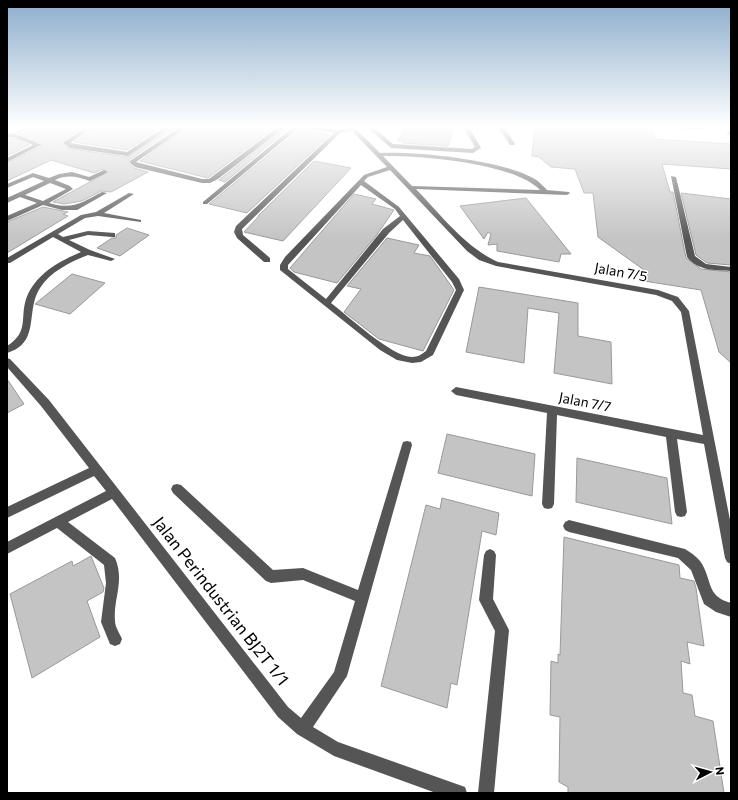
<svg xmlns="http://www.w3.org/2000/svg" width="738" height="800" font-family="Commissioner,sans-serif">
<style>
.building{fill:#c4c4c4;stroke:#999}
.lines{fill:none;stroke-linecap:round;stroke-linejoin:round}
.minor{fill:#555;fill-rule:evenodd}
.labels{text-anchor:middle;stroke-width:3;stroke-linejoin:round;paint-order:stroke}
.street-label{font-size:14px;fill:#000;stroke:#fff}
.near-street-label{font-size:17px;fill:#000;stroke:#fff}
</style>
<rect width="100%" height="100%" fill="#fff"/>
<path class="building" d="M28,127h55l-20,14v4l7,4 58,8 45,-30h4l-48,33v4l5,4 14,4 -37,20 -10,-1 -19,10 -18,3 -11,-2 55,-30 -5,-3 -9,4 -43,-13 -44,21v-18l35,-17 -26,-14z
M94,127h68l-35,23 -53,-8z
M188,127h87l-67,51 -68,-17z
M286,127h4l-65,55 -6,-2z
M405,127h30l19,2 -6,17 -45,-3 1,-2h-6z
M535,127h108l9,1 3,11 76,5v25l-69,-5 8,28h3l13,66 15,11 30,3v91l-12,-11 -18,-62 -57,-9v-11l-46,-33 -5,-44h-9l-9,-24 -24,-2 -12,-10 -7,-1z
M300,129l30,6 -83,78 -38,-9z
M7,138h6l16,7 -22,11z
M314,161l37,7 -68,73 -39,-9 15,-16h-1z
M681,193l50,6v66l-24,-2 -11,-8z
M354,194l22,5 -4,5 22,6 -18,26 -39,47 -43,-11 -4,-4z
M526,198l45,56h-10l-2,8 -62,-11v-7l-9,1 3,-11 -3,-2 -4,7 -24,-33z
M43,207l25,5 -5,2 5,2 -61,37v-31z
M127,228l22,7 -29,21 -23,-8 15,-10h4v-3z
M387,238l32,7 -5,8 16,3 24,34 -31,61 -44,-12 -35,-27 17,-23 -14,-3z
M72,274l33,9 -35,31 -35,-10z
M479,287l99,16v33l33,6 1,42 -58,-11 5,-60 -31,-5 -4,55 -58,-11z
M7,379l17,25 -17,9z
M447,434l88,20 -3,42 -94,-23z
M577,458l90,20 5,46 -96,-22z
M442,498l57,15 -3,22 -14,-4 -25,154 -6,-2 -4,25 -66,-22 45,-181 14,4z
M564,537l115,28 1,13 14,3 2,7 8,58 -17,-4 3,22 -9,-3 2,32 9,2 3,21 18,5 11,72h-156v-6l-9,-5 1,-65 -10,-2 1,-54 7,2v-9l2,1z
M91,556l13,32 -1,4 -16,9 13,36 -68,41 -22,-84 62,-33 1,5z"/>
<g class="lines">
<path class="minor" d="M86,127h7l-23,16 57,9 38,-25h7l-44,29 -58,-8 -6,-4v-2z
M180,127h7l-51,35 66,17h7l69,-52h7l-67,52 -8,4h-8l-67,-16 -5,-4v-2z
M293,127h7l-93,77h-4v-2z
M302,127h15l21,3 16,-3 26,26c37,-2 121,7 153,25 6,3 10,8 14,12l22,2 1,1 -3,2 -151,-6c24,25 50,59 82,73l160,28 20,7 11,14 42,214v39l-4,-2 -2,-4 -21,-114 -27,-5 10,73 -2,4 -4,1 -4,-1 -2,-4 -9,-75 -109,-22 -3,89 -2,4 -4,1 -4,-1 -2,-4 5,-91 -91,-18 -5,-4 5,-4 247,48 -22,-123 -9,-11 -16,-6 -160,-29 -17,-6 -12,-9 -77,-81 -22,7 -4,4 35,26 60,72 5,11 -31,65 -12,7 -9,1 -15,-3 -17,-10 -100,-80v-5l5,-8 79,-82 23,-8 -35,-36 -12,2 -98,96 1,6 27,23v4h-6l-27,-24 -3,-6 2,-6 98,-93zM383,156c37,-1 131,7 157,34l-128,-4zM361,185l34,24 5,7 -17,13 -57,70 -38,-30v-4zM403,220l49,62 4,8 -30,61c-4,3 -8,6 -14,6 -20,0 -64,-41 -81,-54l58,-70z
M367,127h6l20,17 79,5 3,-2 -12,-20h6l12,21 -8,5 -82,-5z
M498,127h6l11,17 -1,1h-4z
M680,127h31l-3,2h-25z
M731,129v6h-4l1,-4z
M7,133l9,1 25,11 -34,17v-4l26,-13 -20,-8h-6z
M104,170l3,2 -1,1 -16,8c-13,-4 -22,-7 -35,-1l15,6 3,3 -24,14c24,7 32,0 53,-11l5,1 -30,17h-15l-19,-5 -36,16v-5l30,-13 -17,-6 -13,6v-5l37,-17 -11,-4 -26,11v-4l26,-11 16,5 10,-4 13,-2 17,5zM50,183l16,6 -23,12 -18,-6z
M671,176l5,1 19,79 11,8 25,3v4c-16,-1 -33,0 -44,-14z
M129,193l5,1 -30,19 37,7v2l-43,-6 -13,2 -27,16 5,3 25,-6 27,2v4h-3l-24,-2 -19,5 21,10 25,9 -4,2 -23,-6c-18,7 -38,17 -48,33 -15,23 1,55 -33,65v-7c24,-15 11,-30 21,-52 11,-22 32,-33 53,-42l-28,-15 -43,26h-3v-5l74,-43 15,-3z
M7,358l3,1 39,41 239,307 13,11 33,-46 21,-71 -52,-21 -32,3 -5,-2 -93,-88 -2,-4 2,-4 4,-1 4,1 92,85 30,-2 55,22 44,-145 1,-3 4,-1 4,1 1,3 -65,231 -34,51 25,15 127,45 2,6h-31l-102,-37 -37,-22 -19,-17 -166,-218 -44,23 47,36c10,23 -2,41 0,63 0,6 5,13 7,18l-2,5 -5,2 -5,-2 -9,-22 5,-39 -2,-18 -5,-4 -42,-33 -50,26v-12l99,-51 -12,-15 -87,42v-11l82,-39 -48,-62 -34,-39z
M569,520l116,29c5,3 11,7 15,12 13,18 5,35 31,42v14l-15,-5 -12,-8 -13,-34 -13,-12 -109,-26 -4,-2 -2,-4 2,-4z
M490,549l4,2 2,4 -3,44 16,31 -15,163h-16l17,-162 -16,-31 5,-45 2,-4z"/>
</g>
<linearGradient id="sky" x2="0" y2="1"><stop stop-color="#8cadcc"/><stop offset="0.53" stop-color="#fff"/><stop offset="1" stop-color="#fff" stop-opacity="0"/></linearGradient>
<rect width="738" height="239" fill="url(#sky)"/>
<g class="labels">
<g class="street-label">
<text transform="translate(621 272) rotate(10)" y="5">Jalan 7/5</text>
<text transform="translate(585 402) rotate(11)" y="5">Jalan 7/7</text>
</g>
<g class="near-street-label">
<text transform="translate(221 601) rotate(52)" y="6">Jalan Perindustrian BJ2T 1/1</text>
</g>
</g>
<rect width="738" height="800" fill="none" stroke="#000000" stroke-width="16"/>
<g transform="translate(710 772) rotate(84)" stroke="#ffffff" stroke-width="3" paint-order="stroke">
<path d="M0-3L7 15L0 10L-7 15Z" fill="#000000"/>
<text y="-6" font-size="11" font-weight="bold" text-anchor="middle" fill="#000000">N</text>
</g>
</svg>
